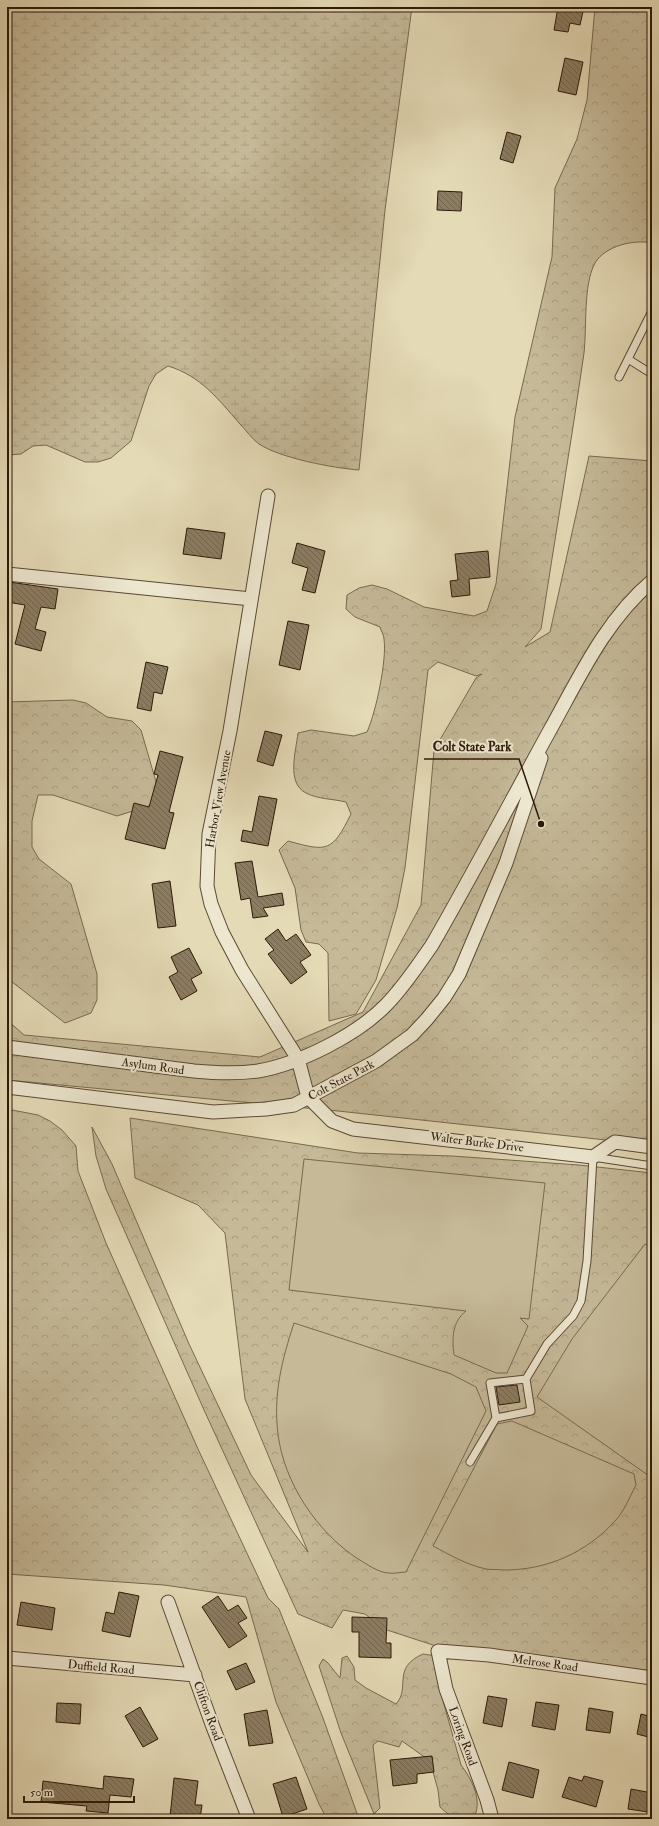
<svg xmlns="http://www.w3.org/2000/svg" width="659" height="1826" font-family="'IM FELL Double Pica',serif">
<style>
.forest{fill:url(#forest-crowns);stroke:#796950}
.wetland{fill:url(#wetland-marsh);stroke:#796950}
.pitch{fill:#c5b998;stroke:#796950}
.building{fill:url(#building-back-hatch);stroke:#2d1908}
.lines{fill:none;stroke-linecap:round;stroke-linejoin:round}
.lane-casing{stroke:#5b4934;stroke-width:9}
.street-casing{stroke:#5b4934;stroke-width:15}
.lane{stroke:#ede7d0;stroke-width:7}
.street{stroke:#ede7d0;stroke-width:13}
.labels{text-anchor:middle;stroke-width:4;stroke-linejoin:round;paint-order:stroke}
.street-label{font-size:12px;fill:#2d1908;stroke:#ede7d0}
.leader{fill:none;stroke:#2d1908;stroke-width:1.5}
.callout-dot{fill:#2d1908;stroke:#ede7d0;stroke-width:1.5}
.callout-label{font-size:13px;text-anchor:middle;font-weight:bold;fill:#2d1908;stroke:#ede7d0;stroke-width:4;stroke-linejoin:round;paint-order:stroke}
</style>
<defs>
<pattern id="forest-crowns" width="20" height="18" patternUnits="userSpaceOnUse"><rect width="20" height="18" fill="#c5b998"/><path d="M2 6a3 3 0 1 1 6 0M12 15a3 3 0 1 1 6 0" fill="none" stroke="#aa9e82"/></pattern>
<pattern id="wetland-marsh" width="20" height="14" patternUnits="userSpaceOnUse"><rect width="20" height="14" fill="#c5b998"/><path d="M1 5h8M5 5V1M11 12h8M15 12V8" fill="none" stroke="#aa9e82"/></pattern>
<pattern id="building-back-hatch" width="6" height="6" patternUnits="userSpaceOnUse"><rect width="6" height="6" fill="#8c7d62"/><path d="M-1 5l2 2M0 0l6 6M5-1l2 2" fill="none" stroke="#73664f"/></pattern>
</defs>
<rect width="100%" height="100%" fill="#e4dab6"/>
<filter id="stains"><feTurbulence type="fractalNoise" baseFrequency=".005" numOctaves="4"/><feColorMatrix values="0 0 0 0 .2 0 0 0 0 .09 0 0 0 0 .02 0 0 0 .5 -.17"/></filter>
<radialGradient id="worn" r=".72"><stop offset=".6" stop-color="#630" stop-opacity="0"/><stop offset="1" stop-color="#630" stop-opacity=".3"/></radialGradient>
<path class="forest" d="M595,7h57v236c-18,-4 -47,3 -57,20 -12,22 -8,64 -11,90 -13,92 -29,184 -43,276l-16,18 25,-15 39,-176 63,5v684l-314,-34 -331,-31v-60l17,15 236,22 103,-45 58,-107 13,-155 42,-72 6,-4 -6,2 -38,-14 -10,8 -23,198 -8,40 -21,72 -20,34 -27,7 -1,-68 -9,-9 -13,-2 -5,-12 -6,-42 -16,-38 9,-9c40,11 44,11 63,-27l-5,-12c-12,-3 -29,-3 -40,-9 -20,-10 -10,-42 -8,-60l13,-3 43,6 13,-4c9,-20 20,-72 17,-93 0,-4 -3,-8 -4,-12l-25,-10 -9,-8 1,-14 12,-7 13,-3 15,4 37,18 50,9 13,-5 9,-27 19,-167 37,-160 3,-69 22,-49 10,-39z
M73,700l13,3 21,14 25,4 9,9 18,62 -4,12 -38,12 -64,-21h-15l-6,26v26l7,12 32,25 26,90v26l-6,13 -26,10 -58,-45v-276z
M7,1109l31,6 12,6 12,9 14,16 2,25 28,72 92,206 70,149 11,11 44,109 36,101h-32l-8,-15 -43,-102 -30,-105 -82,-12 -157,-11z
M130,1118l228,35 94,3 127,9 73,8v498l-213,-24 -55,-18 -19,-15 -22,-4 -11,18 -34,-14 -94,-204 -98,-221 -10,-33 -4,-29 20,37 77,180 62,131 57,77 -63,-153 -20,-166 -27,-28 -63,-27z
M423,1654l13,2 2,27 23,82c10,13 21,34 14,50 -14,8 -25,2 -35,-8l-2,-17 -8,-29 -28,-20 -3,6 -21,-6 -5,4 7,63 -6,6 -33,-81 -22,-67 4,-7 5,4 12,15 2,-20 5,-2 7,11 1,13 11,8 30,16c15,-16 -5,-36 27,-50z"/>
<path class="wetland" d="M7,7h172l13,4 70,-4h150l-27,203 -26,260c-26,-2 -79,-12 -100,-26 -7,-5 -13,-14 -19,-20 -22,-25 -39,-48 -72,-58l-12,8 -7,12 -18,55 -20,17 -13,4h-13l-39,-17 -13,1 -12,8 -14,1z"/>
<path class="pitch" d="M304,1159l241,24 -16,136 -9,-1 8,8 -21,47h-11l-42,-18c-2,-17 -2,-33 12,-44l-177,-21z
M645,1244l7,5v229l-115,-81 35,-58z
M294,1323l157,51 25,13 10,24 -80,161c-5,0 -12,2 -18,1 -11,-1 -21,-9 -30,-14 -41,-27 -74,-76 -80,-125 -5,-40 4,-74 16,-111z
M512,1421l122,53 2,11c-6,11 -12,27 -21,36 -29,32 -68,49 -111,49 -6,-1 -13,0 -18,-1 -19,-4 -36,-14 -53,-23l64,-122z"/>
<path class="building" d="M558,7h26l-4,18 -10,-2 -2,9 -14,-2z
M565,58l18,4 -7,33 -18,-4z
M507,132l14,4 -8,27 -13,-4z
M438,191l24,1 -1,19 -24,-1z
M187,528l38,5 -4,26 -38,-5z
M297,543l28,8 -10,42 -13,-3 6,-22 -16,-5z
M488,551l2,26 -21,2 1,16 -18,2 -2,-16 8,-1 -3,-26z
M9,582l49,7 -3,20 -14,-2 -6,22 11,3 -5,19 -26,-7 10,-39 -18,-3z
M288,621l21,4 -9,45 -21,-5z
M146,662l22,5 -6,27 -8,-2 -3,19 -14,-3z
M265,731l17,4 -9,31 -16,-5z
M160,751l23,6 -14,55 5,1 -9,36 -40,-10 9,-36 15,4 9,-32 -4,-1z
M259,796l18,3 -9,47 -27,-5 2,-11 9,2z
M252,861l6,36 24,-4 2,12 -21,3 5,8 -15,2 -3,-20 -9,2 -6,-37z
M170,881l6,45 -18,2 -6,-44z
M278,929l8,12 10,-7 15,21 -11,7 7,10 -16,12 -23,-30 6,-4 -9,-11z
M189,948l13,25 -11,6 6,12 -16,9 -12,-23 9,-5 -7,-15z
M517,1385l3,17 -21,3 -3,-18z
M119,1592l20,4 -9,41 -28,-6 4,-19 8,2z
M218,1596l10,15 10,-6 9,13 -9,5 9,13 -18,12 -27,-41z
M21,1602l34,6 -3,22 -35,-5z
M352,1617l35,1 -1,25h5v15l-32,-1v-25h-7z
M246,1663l9,19 -19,8 -9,-19z
M488,1696l19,3 -5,28 -19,-4z
M536,1702l23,3 -4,25 -23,-4z
M57,1703l24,1 -1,20 -24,-2z
M140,1707l18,32 -15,8 -18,-31z
M589,1708l24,4 -3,21 -24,-3z
M267,1710l6,33 -24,3 -5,-32z
M641,1714l11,3v21l-15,-4z
M432,1756l2,16 -17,2v9l-24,3 -3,-26z
M509,1762l30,8 -6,28 -31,-8z
M104,1776l30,3 -3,18 -21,-2 -2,18 -22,-2 1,-5 -46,-4 2,-21 60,8z
M584,1776l19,5 -7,26 -34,-10 7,-20 13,4z
M296,1777l11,32 -24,8 -10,-33z
M174,1778l24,3 -3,24h7l-2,14 -30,-2z
M631,1789l21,4v13l-3,-1 -1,7 -20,-3z"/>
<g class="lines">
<defs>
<path id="lane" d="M628,359l24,15
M619,377l33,-66
M526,1379l-36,4 6,35 35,-7 -5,-32 21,-35 26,-28 8,-15 6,-40 6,-104 59,9
M470,1462l26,-44"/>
<path id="street" d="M268,496l-38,235 -21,103 -2,52 4,18 11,28 20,38 56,89 10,38 24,24 21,8 240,28 22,-15 37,5
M7,574l244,25
M7,1047l187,24c21,2 43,3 64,0 41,-7 99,-36 128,-66 18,-18 32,-40 46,-60 41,-71 79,-144 118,-215 30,-54 55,-109 102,-149
M7,1087l206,25 53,-3 28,-4 82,-44 36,-26 15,-16 17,-21 15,-24 47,-111 35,-105
M168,1602l45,125 36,92
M7,1658l188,17
M492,1819l-5,-19 -41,-111 -8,-38 51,4 163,23"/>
</defs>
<use href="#lane" class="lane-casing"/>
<use href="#street" class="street-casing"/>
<use href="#lane" class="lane"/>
<use href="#street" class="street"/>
</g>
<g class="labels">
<g class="street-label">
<text transform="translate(218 799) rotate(-80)" y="4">Harbor View Avenue</text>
<text transform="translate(153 1066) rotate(8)" y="4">Asylum Road</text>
<text transform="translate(341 1080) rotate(-28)" y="4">Colt State Park</text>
<text transform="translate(477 1142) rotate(7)" y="4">Walter Burke Drive</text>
<text transform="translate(545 1663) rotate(8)" y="4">Melrose Road</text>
<text transform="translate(101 1667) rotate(5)" y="4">Duffield Road</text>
<text transform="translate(208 1711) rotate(70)" y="4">Clifton Road</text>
<text transform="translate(463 1736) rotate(70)" y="4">Loring Road</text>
</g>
</g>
<path class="leader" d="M541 824L519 759H424"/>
<circle class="callout-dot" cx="541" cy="824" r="4"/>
<g class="callout-label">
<text x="472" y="751">Colt State Park</text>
</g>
<rect width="659" height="1826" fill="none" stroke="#e4dab6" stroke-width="24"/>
<rect x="8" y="8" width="643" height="1810" fill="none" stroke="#2d1908" stroke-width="2"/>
<rect x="12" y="12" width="635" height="1802" fill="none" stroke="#2d1908"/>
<path d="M24 1796v6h110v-6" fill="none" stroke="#2d1908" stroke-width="2"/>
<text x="30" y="1796" font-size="12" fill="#2d1908" stroke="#ede7d0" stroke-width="3" paint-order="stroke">50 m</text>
<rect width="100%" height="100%" filter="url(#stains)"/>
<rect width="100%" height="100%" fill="url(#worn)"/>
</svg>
